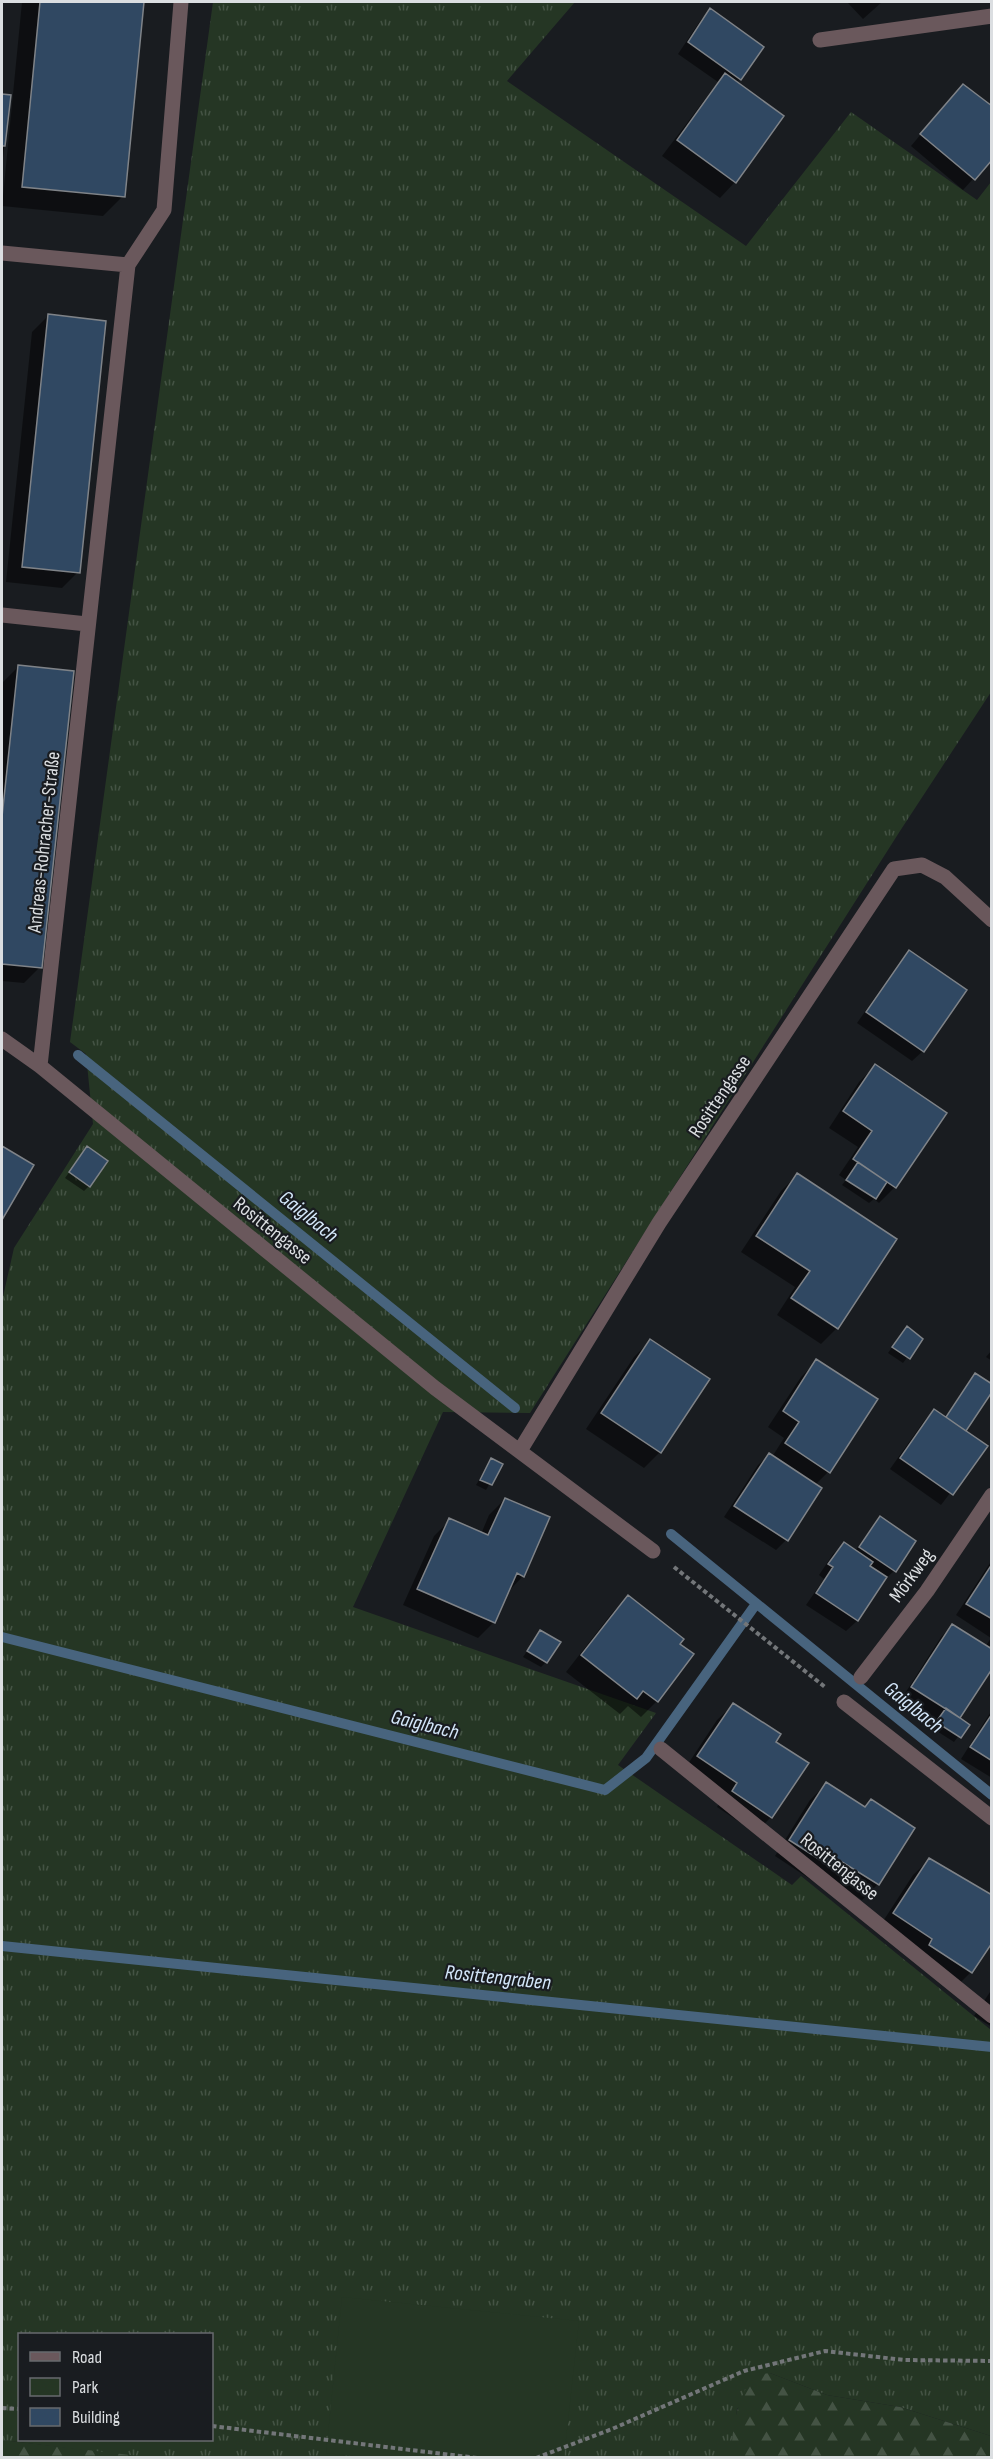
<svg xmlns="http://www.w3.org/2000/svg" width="993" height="2459" font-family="'Sofia Sans Condensed',sans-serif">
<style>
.grass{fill:url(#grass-tufts);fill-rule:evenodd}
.forest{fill:url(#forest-firs)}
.green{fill:#253624}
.shadow{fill:#0007}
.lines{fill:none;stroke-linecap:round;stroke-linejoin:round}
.stream{stroke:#48647e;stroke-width:10}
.building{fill:#304862;stroke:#7f8388;stroke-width:1.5}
.path{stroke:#737679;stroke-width:4;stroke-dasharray:4.5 3;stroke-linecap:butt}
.minor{stroke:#6a585c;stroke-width:15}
.labels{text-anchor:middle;stroke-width:4.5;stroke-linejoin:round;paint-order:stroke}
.street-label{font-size:20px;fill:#dbdee1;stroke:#191c20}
.water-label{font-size:21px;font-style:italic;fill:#d4e7fa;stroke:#191c20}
</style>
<defs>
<pattern id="grass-tufts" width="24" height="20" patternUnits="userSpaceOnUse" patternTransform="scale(1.5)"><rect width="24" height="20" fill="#253624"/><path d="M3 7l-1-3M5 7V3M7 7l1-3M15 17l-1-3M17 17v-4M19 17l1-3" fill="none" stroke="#445344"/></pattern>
<pattern id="forest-firs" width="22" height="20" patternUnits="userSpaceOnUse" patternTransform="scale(1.5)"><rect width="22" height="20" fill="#253624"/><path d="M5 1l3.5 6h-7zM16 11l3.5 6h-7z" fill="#445344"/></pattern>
</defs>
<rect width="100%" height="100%" fill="#191c20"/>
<path class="grass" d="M213,2h362l-68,79 239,165 105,-134 126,88 14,-18v510l-91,139 -370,582 -87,-1 -90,195 303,106 -38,52 174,120 9,-9 190,154v406l-91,-29 -73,-12 -57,-22 -33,36 -5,48 -585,1 -145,-18v-1139l12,-53 79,-124 -7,-70 -16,-12zM20,2334h192v106h-192z"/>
<path class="forest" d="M770,2373l57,22 73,12 91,29v21h-259c-1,-29 5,-58 22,-82z
M2,2440l145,17h-145z"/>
<path class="green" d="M342,2297l237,24 -15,136 -194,1 -44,-5z"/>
<path class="shadow" d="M22,2h121l-20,194 -20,20 -101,-10z
M847,2h35l-19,17z
M710,10l30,69 -4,4 -1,99 -15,16 -58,-42 56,-74 -40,-28 22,-33z
M2,96l8,1 -8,69z
M953,96l39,62 -29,32 -52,-44z
M48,316l30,256 -16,16 -56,-6 26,-250z
M18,667l22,300 -16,16 -22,-2v-298z
M909,952l14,99 -11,10 -55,-38 42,-60z
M875,1066l20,121 -16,16 -5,-4 -5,4 -27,-18 4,-5 -7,-5 19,-28 -29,-19 30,-46z
M2,1148l30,18 -30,51z
M87,1148l2,38 -5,5 -19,-13z
M797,1175l40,153 -16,16 -44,-29 18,-28 -54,-35 40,-61z
M902,1333l19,6 -18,24 -15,-10z
M650,1341l10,111 -16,16 -58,-39 48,-72z
M992,1350v11l-6,-4z
M817,1361l11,111 -13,13 -29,55 -10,10 -52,-33 34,-52 11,-10 3,2 12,-19 -16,-11 33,-50z
M970,1380l-6,51 22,15 -45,59 -51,-36 34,-48 10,-10 11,7z
M491,1460l10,4 -15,26 -10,-5z
M505,1499l18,77 -15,16 -14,30 -16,16 -75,-33 31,-69 16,-16 31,14 8,-19z
M880,1518l34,24 -20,29 -11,10 -26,40 -11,10 -40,-26 18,-26 -5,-4 14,-21 11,-10 11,7z
M992,1560v106l-33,51 8,8 -13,17 -22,-14 5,-7 -35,-23 39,-61 11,-11 33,21 6,-9 -35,-23z
M628,1597l29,104 -16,16 -13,-11 -8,8 -54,-42 46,-59z
M541,1631l5,31 -5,5 -18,-10z
M733,1705l38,112 -15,16 -39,-26 5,-8 -40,-26 35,-53z
M992,1710v68l-31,-19z
M826,1784l38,24 49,20 -36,57 -15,15 -39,-24 -7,7 -41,-27 35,-56z
M929,1860l42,112 -16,16 -77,-59 35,-54z
M992,1989v38l-18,-11z"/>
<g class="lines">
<path class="stream" d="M78,1055l437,353
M671,1534l321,261
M2,1637l603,153 41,-32 110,-154
M2,1946l990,101"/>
</g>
<path class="building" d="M40,2h104l-19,195 -103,-10z
M710,8l54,39 -23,33 -53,-38z
M725,73l59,43 -48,67 -59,-43z
M963,84l29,22v54l-17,20 -55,-46z
M2,94l9,1 -6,51h-3z
M48,314l58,7 -26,252 -58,-6z
M18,665l56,6 -32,297 -40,-4v-147z
M909,950l58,40 -43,62 -58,-40z
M875,1064l72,49 -51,75 -43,-29 19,-28 -29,-20z
M2,1146l32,19 -32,55z
M87,1146l21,15 -18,26 -21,-15z
M858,1162l29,20 -11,17 -30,-19z
M797,1173l100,66 -59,90 -47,-31 19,-27 -54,-35z
M907,1326l16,13 -13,20 -18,-12z
M650,1339l60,40 -49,74 -60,-40z
M816,1359l62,40 -48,74 -45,-30 14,-21 -16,-11z
M975,1373l17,11v8l-26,39 -20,-14z
M934,1409l54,37 -35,49 -53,-37z
M769,1453l53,35 -34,53 -54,-35z
M491,1458l12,6 -11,21 -12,-5z
M505,1498l45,19 -26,60 -7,-4 -22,50 -78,-34 32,-71 39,17z
M880,1516l36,25 -20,31 -37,-25z
M844,1542l29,20 -3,4 17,11 -29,44 -42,-28 17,-26 -5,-3z
M992,1564v55l-26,-15z
M628,1595l56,44 -4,5 14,10 -36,48 -15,-11 -6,8 -56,-44z
M952,1624l40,25v20l-32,49 -49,-31z
M540,1630l21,12 -14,21 -20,-12z
M733,1703l48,31 -5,8 33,21 -37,55 -40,-27 5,-8 -40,-27z
M946,1708l24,17 -9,13 -25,-16z
M992,1714v47l-22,-14z
M826,1782l39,25 6,-8 44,29 -36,57 -40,-25 -6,8 -44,-28z
M929,1858l63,37v48l-20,30 -43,-28 3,-6 -39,-26z"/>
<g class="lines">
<path class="path" d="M674,1567l151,120
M2,2408l18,1
M212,2426l265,32
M536,2458l76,-29 132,-58 81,-20 79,9 88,1"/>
<path class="minor" d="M820,40l172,-24
M2,253l126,12 36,-55 17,-208
M2,615l85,9
M2,1039l38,27 395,322 218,163
M40,1066l88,-801
M521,1449l138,-226 235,-354 28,-4 23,12 47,43
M861,1677l66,-86 65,-96
M844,1702l148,116
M661,1749l331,267"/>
</g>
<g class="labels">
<g class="street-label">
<text transform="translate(43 842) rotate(-84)" y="7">Andreas-Rohracher-Straße</text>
<text transform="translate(719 1096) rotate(-56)" y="7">Rosittengasse</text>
<text transform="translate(273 1230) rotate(39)" y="7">Rosittengasse</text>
<text transform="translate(911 1575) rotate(-54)" y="7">Mörkweg</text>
<text transform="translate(840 1866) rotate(39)" y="7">Rosittengasse</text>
</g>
<g class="water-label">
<text transform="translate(309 1216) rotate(39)" y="7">Gaiglbach</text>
<text transform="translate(914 1707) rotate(39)" y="7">Gaiglbach</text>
<text transform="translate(425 1724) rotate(14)" y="7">Gaiglbach</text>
<text transform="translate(498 1977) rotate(6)" y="7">Rosittengraben</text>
</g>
</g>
<rect width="993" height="2459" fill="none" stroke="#dbdee1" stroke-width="6"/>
<rect x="18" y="2333" width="195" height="108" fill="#191c20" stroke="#676a6d" stroke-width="1.5"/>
<rect x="30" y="2352" width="30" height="9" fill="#6a585c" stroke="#676a6d" stroke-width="1.5"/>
<text x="72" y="2363" font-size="18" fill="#dbdee1">Road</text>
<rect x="30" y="2378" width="30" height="18" fill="#253624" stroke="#676a6d" stroke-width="1.5"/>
<text x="72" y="2393" font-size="18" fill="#dbdee1">Park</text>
<rect x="30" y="2408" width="30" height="18" fill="#304862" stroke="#676a6d" stroke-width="1.5"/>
<text x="72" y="2423" font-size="18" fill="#dbdee1">Building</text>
</svg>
